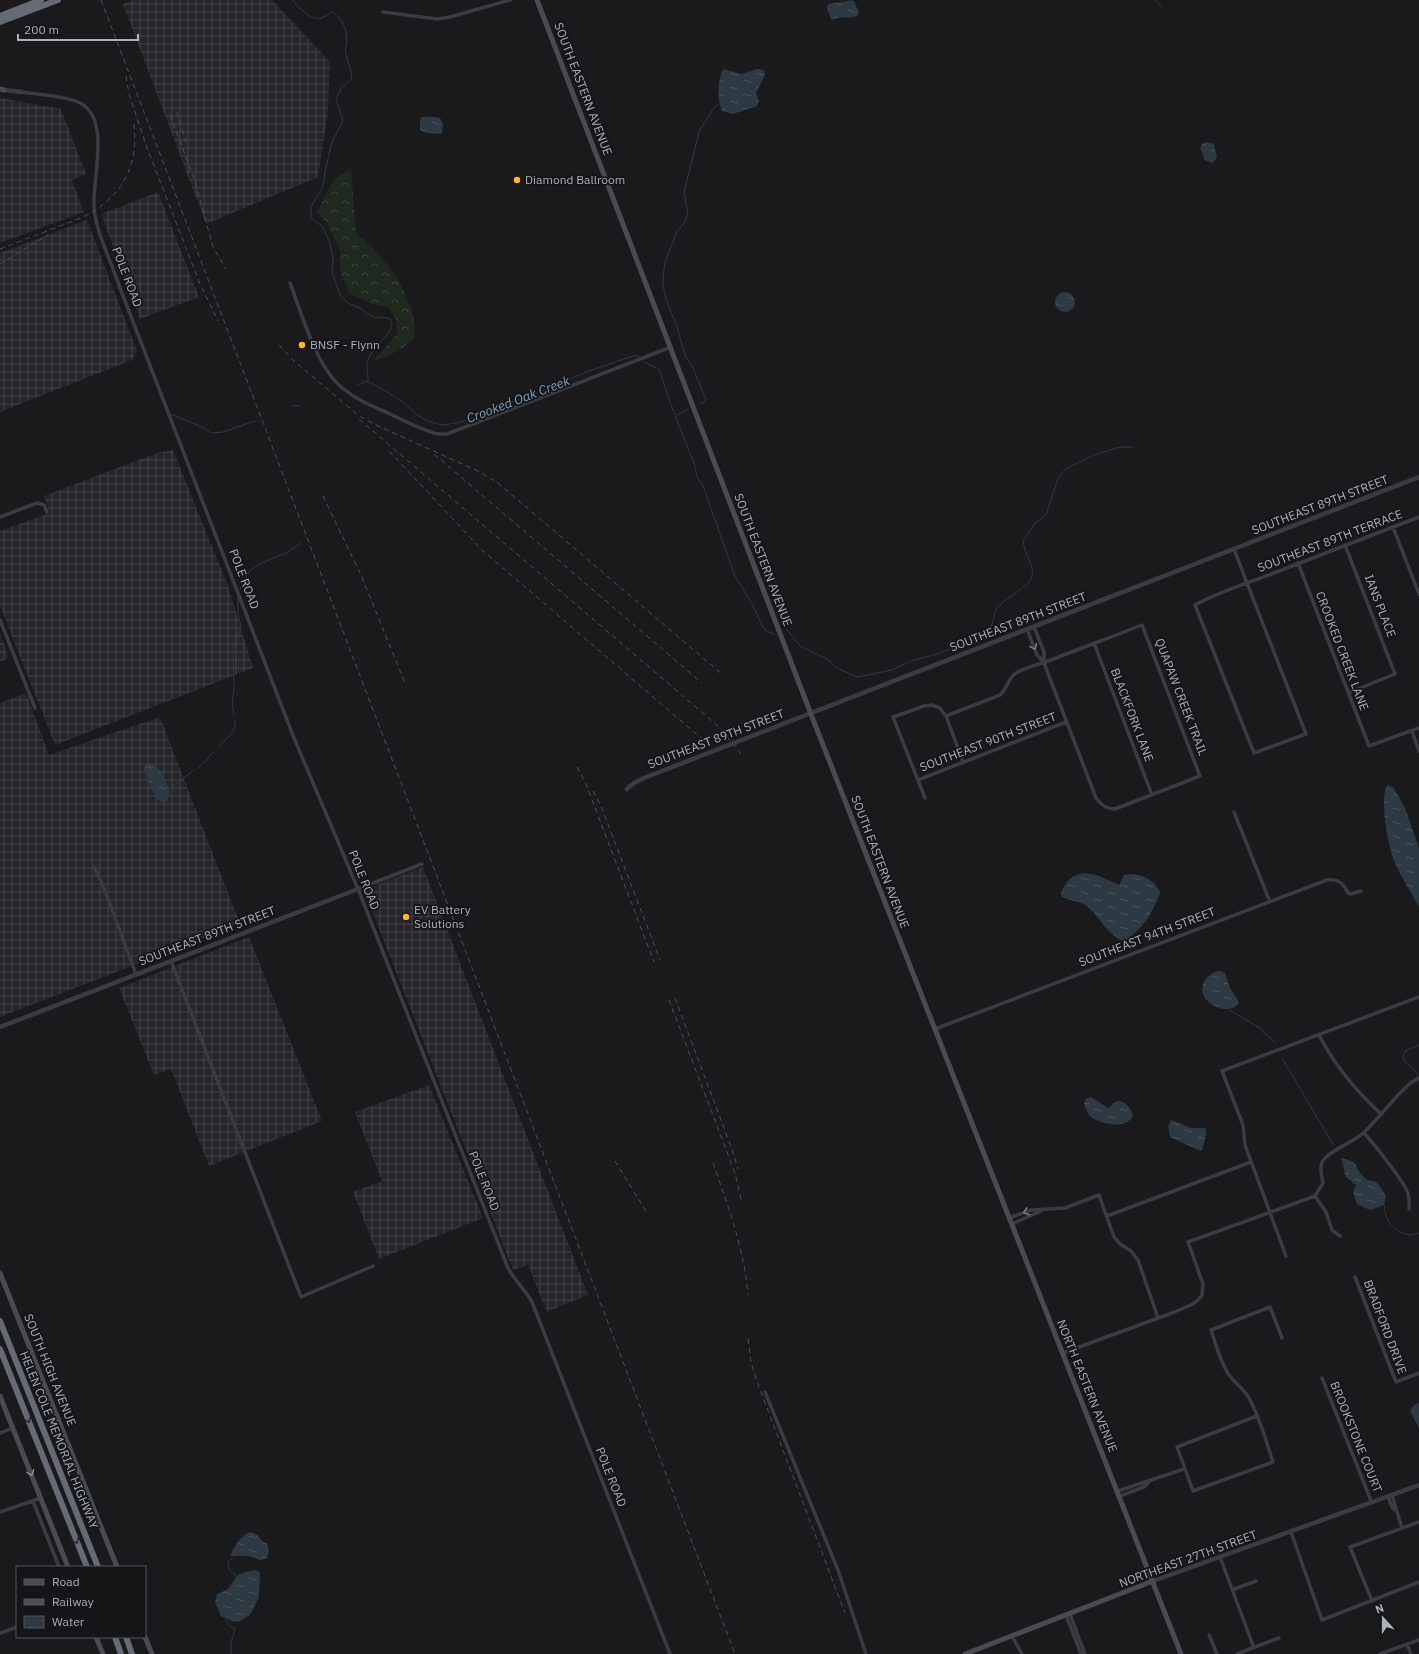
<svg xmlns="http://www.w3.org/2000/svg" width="1419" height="1654" font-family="'IBM Plex Sans',sans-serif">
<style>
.industrial{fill:url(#industrial-grid)}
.forest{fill:url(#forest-crowns)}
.water{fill:url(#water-ripples)}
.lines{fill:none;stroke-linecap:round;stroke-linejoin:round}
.stream{stroke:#2e3a43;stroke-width:1}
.minor{stroke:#3b3c42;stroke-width:3.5}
.tertiary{stroke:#3b3c42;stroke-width:4.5}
.secondary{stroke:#484b52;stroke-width:5}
.motorway{stroke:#666a74;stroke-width:6}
.rail{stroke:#4d5057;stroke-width:1;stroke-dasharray:5 4;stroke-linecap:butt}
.oneway{stroke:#797d86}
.oneway2{stroke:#292a2f}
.oneway3{stroke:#888e98}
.poi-dot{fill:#ffb330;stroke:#151518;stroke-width:1.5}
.labels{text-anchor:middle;stroke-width:3.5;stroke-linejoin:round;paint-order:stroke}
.street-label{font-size:12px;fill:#abb2bd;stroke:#151518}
.poi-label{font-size:12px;fill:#abb2bd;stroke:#151518;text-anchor:start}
.water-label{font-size:13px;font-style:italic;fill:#80a1bb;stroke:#151518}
</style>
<defs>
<pattern id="industrial-grid" width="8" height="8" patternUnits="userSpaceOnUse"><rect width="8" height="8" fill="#26262a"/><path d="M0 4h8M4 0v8" fill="none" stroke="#434347"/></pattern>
<pattern id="forest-crowns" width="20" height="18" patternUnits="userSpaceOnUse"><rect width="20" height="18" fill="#1f2920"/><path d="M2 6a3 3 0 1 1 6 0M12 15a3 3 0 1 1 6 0" fill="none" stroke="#3d463e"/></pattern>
<pattern id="water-ripples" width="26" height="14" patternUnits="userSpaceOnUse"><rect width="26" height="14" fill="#2e3a43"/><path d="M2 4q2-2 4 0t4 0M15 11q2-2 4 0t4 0" fill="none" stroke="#4a545c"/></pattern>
</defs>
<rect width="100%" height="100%" fill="#1a1a1d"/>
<path class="industrial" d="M133,0h139l58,62 -2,50 -10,65 -112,47 -83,-220z
M0,98l61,11 25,65 -14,6 12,32 -84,31z
M158,192l41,105 -59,22 -39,-105z
M87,220l50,131 -5,9 -132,52v-159z
M173,450l55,136 25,82 -198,77 -55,-139v-75l50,-18 -6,-17 113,-43z
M0,634l9,24 -9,4z
M26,693l23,62 111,-38 80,207 -240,93v-314z
M423,867l165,428 -41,17 -19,-47 -15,5 -149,-380z
M249,937l73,184 -113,45 -38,-97 -17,6 -35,-87z
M429,1085l54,133 -104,41 -26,-67 29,-11 -27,-69z"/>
<path class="forest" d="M351,169l5,63c10,11 21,20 30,31 13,14 38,61 25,78 -9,11 -26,15 -38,20l24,-27v-13l-8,-13 -17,-4 -23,-11 -9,-22v-21l-13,-27 -10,-11 17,-33z"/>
<path class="water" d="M850,0l4,1 5,12 -1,2c-9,5 -16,0 -25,5l-2,-1 -4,-11 1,-4c8,-2 14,-1 22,-4z
M723,69l19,5 15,-5 7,1 1,5 -9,18 3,8 -2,5 -24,8 -11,-3c-5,-13 -5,-28 1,-42z
M421,117h14l5,1 3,6 -1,10 -15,-1 -7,-3v-8z
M1207,142l7,2 3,14 -5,5 -7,-3 -5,-12 2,-4z
M1055 302a10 10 0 1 1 20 0a10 10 0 1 1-20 0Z
M151,763c7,2 16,19 18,26 1,3 -1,9 -2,12l-4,1 -7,-3 -12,-29 1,-4z
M1388,785l6,3 11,20 14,40v59c-8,-14 -17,-29 -24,-44 -6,-13 -17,-67 -7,-78z
M1084,873l13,2 22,10 5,-10c15,-3 31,4 36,18 -10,25 -15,32 -36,49 -16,-7 -23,-23 -36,-35 -7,-6 -18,-6 -26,-10l-1,-4c5,-12 10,-18 23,-20z
M1219,971l6,2 5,15 9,14c-8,17 -45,0 -35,-20 3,-6 9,-10 15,-11z
M1091,1097l17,11 9,-7c9,0 13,6 16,15 -6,13 -32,9 -42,1 -3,-3 -6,-9 -7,-14l2,-4z
M1171,1120l20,8h14l1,6 -4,16 -1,1 -31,-14 -2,-11z
M1341,1158l13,4 6,11 7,7 10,2 9,14 -2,9 -14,5 -13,-6 -4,-12 3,-7 -10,-8z
M1419,1402v26l-9,-17 2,-4z
M251,1532l7,3 3,5 6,4 2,7 -2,7 -6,2 -12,-4h-19c5,-10 10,-21 21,-24z
M256,1570l4,3 -1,24 -9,18 -10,6 -6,1 -13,-6 -6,-14 2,-8 11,-5 10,-14 7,-3z"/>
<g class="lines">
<path class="stream" d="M293,0c2,4 5,7 9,10 12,10 16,12 30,2 10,6 15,17 15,29 0,5 -3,9 -1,13 2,9 5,15 6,25l-10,8 -6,12 7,21 -11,22 -7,29 -2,15 -12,21v11l12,9 7,16 3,16 -1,13 8,23 8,8 12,5 7,6 9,4 7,-1 7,2 2,5c-3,15 -18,20 -24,36 -3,6 1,14 0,22
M1155,0l7,7
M644,362l15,7 15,44 2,2v3l19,48 2,11 6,9 32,90 17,28 10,21 4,6 8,3
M368,382c10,4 24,13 33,19 5,3 8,7 12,10 6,7 23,14 32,14 11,-3 40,-6 47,-16l40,-14 54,-23 47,-16h6
M358,385l9,-4
M701,404l5,-4 -14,-34 -7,-11 -8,-28 -10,-25 -4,-16v-8l2,-16 12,-30 7,-9 4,-9 -4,-22 15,-60 14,-23 6,-5
M291,406h9
M171,414l31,13 9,6 12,-1 32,-11
M677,415l11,-6
M240,589l9,-17 8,-7 31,-13 13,-9
M786,629l14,17 27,13 10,9 20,9 35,-7 19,-9 26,-7 34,-13 13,-3c3,-5 7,-9 8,-14 3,-8 1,-13 8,-19 7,-7 30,-20 32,-28 3,-11 -8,-24 -9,-36l12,-18 11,-8 13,-39 8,-8 27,-13 26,-8h13
M234,715l-2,-11 2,-16 -1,-41 8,-19 -3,-16v-15
M218,746c8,-7 18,-13 17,-25
M198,768l8,-7 7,-9
M169,789l25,-19
M1228,1009l32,19 3,4 13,11
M1282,1058l52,88
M1419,1077l-7,-10 -7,-5 -2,-5 2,-6 14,-6
M1384,1205l1,2c-2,12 11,26 24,28 3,0 7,-1 10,-2
M233,1557l-5,5c0,5 1,10 7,12l1,4
M226,1619c0,5 4,8 9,10l-4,13v12"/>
<path class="minor" d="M383,12l54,7 13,-2 60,-17
M21,92c18,3 40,3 57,10 34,14 14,77 16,105 2,26 18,56 26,81l174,450 64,151 150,379c6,12 17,21 24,34l138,352
M290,283c12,31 25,80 49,102 15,14 33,21 51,29 15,7 31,16 48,20h9l224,-87
M0,517l37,-14 7,2 3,7
M1393,527l26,67
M1345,545l50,129 -47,19
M1234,549l13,34 59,151 -52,19 -59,-148c25,-14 53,-22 79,-32l145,-56
M1298,563l71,183 50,-18
M0,620l35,88
M1027,629l10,26 7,7
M1094,643l58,152
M946,716l54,-21c7,-6 8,-17 16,-22 10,-6 24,-9 35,-13 30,-12 61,-23 91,-35l58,151 -85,33c-9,0 -14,-4 -19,-11l-52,-135v-11l-10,-25
M1412,731l7,20
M918,780l148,-58
M925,798l-32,-81 31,-11 8,-1 8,3 6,8 17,46
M1234,812l36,90
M94,867l8,16 34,91
M358,889l64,-25
M171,961l130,336 72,-31
M935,1029l392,-149c12,-1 16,3 21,13l3,1 10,-3
M1319,1035c16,31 37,56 62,79
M1364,1133c9,10 41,49 44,61 2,5 1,10 1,15
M1315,1196l8,-13c-1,-6 -4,-15 -1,-21 6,-11 30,-19 40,-28 15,-12 41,-50 57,-56
M1107,1216l144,-54
M1009,1218l22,-8 34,-2 34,-13 15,42 6,7 11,7 7,9 20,58
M1012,1224l29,-13
M1286,1256l-41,-111 -2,-20 -21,-54 197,-74
M1355,1277l41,105 23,-9
M1063,1353l109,-40 19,-8 6,-4 5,-6 1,-11 -15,-42 127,-46 11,16 6,18 8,6
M1322,1378l50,125
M765,1392l73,178 28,84
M1257,1416l-80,31 16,44 80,-29c-7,-21 -13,-44 -24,-64 -5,-9 -13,-14 -20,-23 -9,-13 -13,-31 -18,-45l59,-23 12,31
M0,1433l13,-5
M1118,1491l66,-22
M1392,1495l10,33
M1120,1496l24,-9 5,-5
M1388,1497l4,10 3,3
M33,1501l26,66
M0,1512l41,-14
M1291,1532l31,88 97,-38
M1220,1557l34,91
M1232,1590l24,-9
M1372,1601l-22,-54 69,-25
M1070,1614l15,40
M1066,1615l15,39
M0,1633l17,-6
M1209,1635l8,19
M1012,1636l10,18
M1407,1644l4,10
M1237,1654l42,-16
M1380,1654l39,-14"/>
<path class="tertiary" d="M4,90l17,2
M627,789l7,-6 10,-5 775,-301
M0,1027l358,-138
M1153,1581l266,-96"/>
<path class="secondary" d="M537,0l277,722 367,932
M0,89l4,1
M0,1273l117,294
M0,1396l68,171
M96,1637l7,17
M145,1637l7,17
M965,1654l188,-73"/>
<path class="motorway" d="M0,16l41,-16
M0,22l58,-22
M0,1321l98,246
M0,1349l87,218
M115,1637l6,17
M126,1637l6,17"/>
<path class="rail" d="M101,0l634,1654
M126,76l3,18 17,51 54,139 18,37
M177,112l10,33
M170,115l24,63 19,69 13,22
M0,249l81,-31c40,-19 58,-51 53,-94
M0,264l48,-29
M279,345l14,15 66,56 19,10 102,46 18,11 225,192
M359,419l345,295 17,15 23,29
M389,451l93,99 220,189
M434,454l268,229
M323,496l38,79 44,108
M577,767l9,17 68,178
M593,791l8,15 59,154
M675,998l57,151 6,20
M669,1000l66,173 6,26
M615,1161l32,52
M713,1163c15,43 31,85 35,132
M748,1339l3,23 5,17 89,234"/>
</g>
<defs><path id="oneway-chevron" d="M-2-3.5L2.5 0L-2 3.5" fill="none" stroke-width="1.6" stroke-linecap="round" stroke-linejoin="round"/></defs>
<g class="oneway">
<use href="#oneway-chevron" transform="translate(1034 647) rotate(68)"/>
<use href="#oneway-chevron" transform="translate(1026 1212) rotate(161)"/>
</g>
<g class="oneway2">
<use href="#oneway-chevron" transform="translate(28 1420) rotate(68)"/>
<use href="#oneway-chevron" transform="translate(76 1541) rotate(68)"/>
</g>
<use class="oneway3" href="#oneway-chevron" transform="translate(31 1473) rotate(69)"/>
<g class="poi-dot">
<circle cx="517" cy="180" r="4"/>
<circle cx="302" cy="345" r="4"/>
<circle cx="406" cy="917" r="4"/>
</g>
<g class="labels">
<g class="street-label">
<text transform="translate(583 89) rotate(69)" y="4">SOUTH EASTERN AVENUE</text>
<text transform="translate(127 277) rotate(69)" y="4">POLE ROAD</text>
<text transform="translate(1320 505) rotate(-21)" y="4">SOUTHEAST 89TH STREET</text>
<text transform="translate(1330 541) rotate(-21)" y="4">SOUTHEAST 89TH TERRACE</text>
<text transform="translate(763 560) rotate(69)" y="4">SOUTH EASTERN AVENUE</text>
<text transform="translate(244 579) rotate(69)" y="4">POLE ROAD</text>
<text transform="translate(1380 606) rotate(69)" y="4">IANS PLACE</text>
<text transform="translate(1018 622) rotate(-21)" y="4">SOUTHEAST 89TH STREET</text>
<text transform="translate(1342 651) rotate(69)" y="4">CROOKED CREEK LANE</text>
<text transform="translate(1181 697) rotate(69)" y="4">QUAPAW CREEK TRAIL</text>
<text transform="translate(1132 715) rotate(69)" y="4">BLACKFORK LANE</text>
<text transform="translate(716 739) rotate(-21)" y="4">SOUTHEAST 89TH STREET</text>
<text transform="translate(988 742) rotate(-21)" y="4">SOUTHEAST 90TH STREET</text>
<text transform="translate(880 862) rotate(69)" y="4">SOUTH EASTERN AVENUE</text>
<text transform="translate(364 880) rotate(68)" y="4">POLE ROAD</text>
<text transform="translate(207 936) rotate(-21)" y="4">SOUTHEAST 89TH STREET</text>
<text transform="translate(1147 937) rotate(-21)" y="4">SOUTHEAST 94TH STREET</text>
<text transform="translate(484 1181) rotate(68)" y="4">POLE ROAD</text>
<text transform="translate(1385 1327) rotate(69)" y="4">BRADFORD DRIVE</text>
<text transform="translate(50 1370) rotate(68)" y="4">SOUTH HIGH AVENUE</text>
<text transform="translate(1087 1386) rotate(68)" y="4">NORTH EASTERN AVENUE</text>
<text transform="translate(1356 1437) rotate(68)" y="4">BROOKSTONE COURT</text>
<text transform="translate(59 1440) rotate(68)" y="4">HELEN COLE MEMORIAL HIGHWAY</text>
<text transform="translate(611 1477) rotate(68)" y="4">POLE ROAD</text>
<text transform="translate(1188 1559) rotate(-20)" y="4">NORTHEAST 27TH STREET</text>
</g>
<g class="poi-label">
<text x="525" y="184">Diamond Ballroom</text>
<text x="310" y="349">BNSF - Flynn</text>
<text x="414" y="914">EV Battery<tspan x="414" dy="14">Solutions</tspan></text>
</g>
<g class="water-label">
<text transform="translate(518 399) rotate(-21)" y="5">Crooked Oak Creek</text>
</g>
</g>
<rect x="16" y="1566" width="130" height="72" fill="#151518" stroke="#51545a"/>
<rect x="24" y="1579" width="20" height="6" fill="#484b52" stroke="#51545a"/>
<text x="52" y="1586" font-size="12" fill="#abb2bd">Road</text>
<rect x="24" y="1599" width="20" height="6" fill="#4d5057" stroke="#51545a"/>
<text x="52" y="1606" font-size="12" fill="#abb2bd">Railway</text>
<rect x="24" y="1616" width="20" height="12" fill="url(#water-ripples)" stroke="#51545a"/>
<text x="52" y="1626" font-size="12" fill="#abb2bd">Water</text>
<g transform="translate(1383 1618) rotate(339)" stroke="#151518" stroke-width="3" paint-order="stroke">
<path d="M0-3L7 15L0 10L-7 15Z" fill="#abb2bd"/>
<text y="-6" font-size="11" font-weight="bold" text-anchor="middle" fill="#abb2bd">N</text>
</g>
<path d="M18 34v6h120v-6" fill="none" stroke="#abb2bd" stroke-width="2"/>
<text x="24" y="34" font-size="12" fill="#abb2bd" stroke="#151518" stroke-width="3" paint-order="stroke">200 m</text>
</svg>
